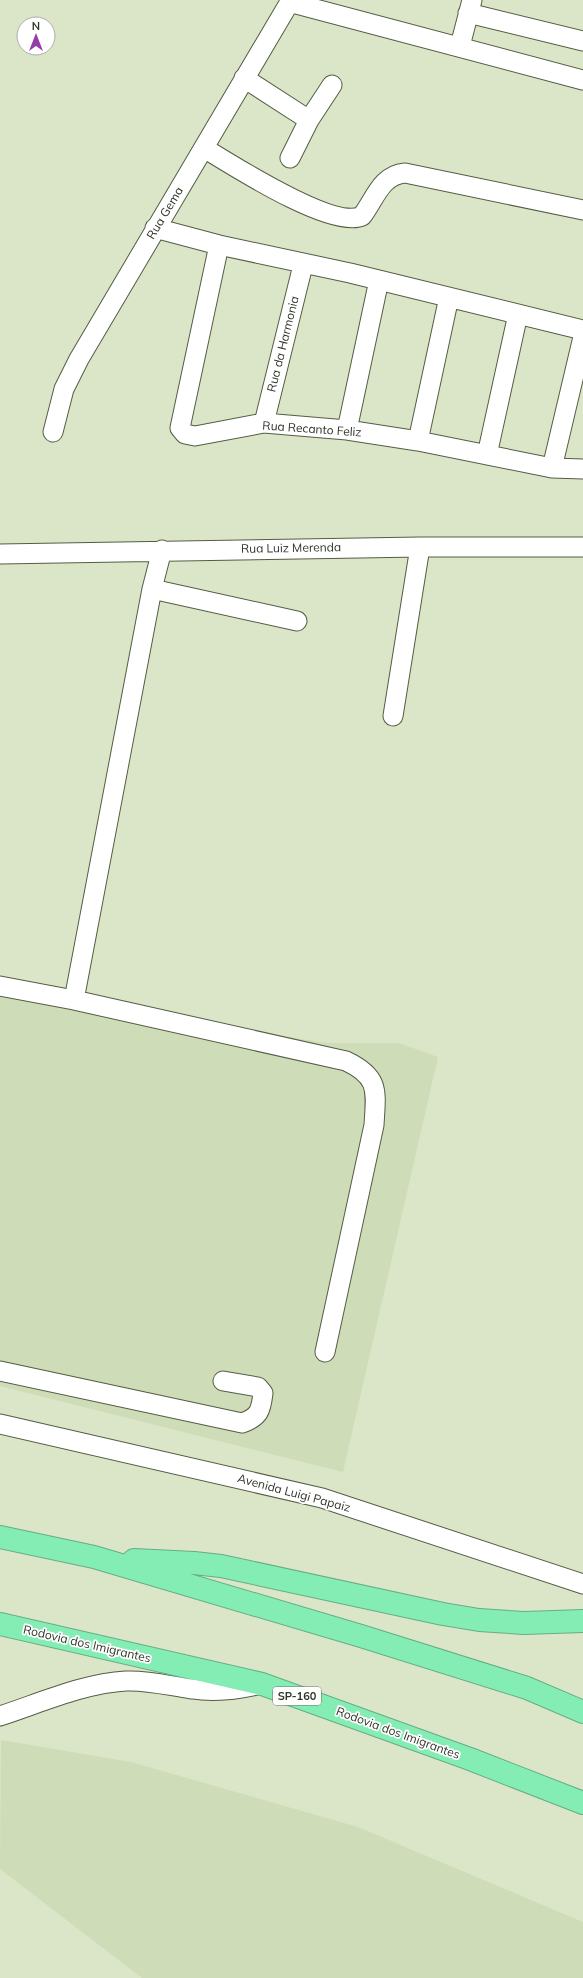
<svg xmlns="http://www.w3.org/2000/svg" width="583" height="1978" font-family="Mulish,sans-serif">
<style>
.built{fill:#cedcb8}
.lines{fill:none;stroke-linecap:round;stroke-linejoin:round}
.minor-casing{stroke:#545d44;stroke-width:21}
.highway-casing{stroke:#67ad84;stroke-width:24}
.minor{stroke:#fff;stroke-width:19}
.highway{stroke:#84edb4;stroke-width:22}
.labels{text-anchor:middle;stroke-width:3.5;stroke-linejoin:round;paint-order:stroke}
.shield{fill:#fff;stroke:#6e726a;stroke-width:1}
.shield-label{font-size:11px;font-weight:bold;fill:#30352a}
.street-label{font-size:12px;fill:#30352a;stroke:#fff}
</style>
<rect width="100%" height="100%" fill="#dbe6c9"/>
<path class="built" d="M0,977l182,43 145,23h72l39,14 -95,415 -343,-86z
M1,1740l130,22 227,65 225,95v56h-441l-142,-109z"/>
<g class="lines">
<defs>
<path id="minor" d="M289,2l294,78
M468,13l115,28
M460,46l12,-46
M244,78l65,42 23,-35
M204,148c28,17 129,82 158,68 13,-17 19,-41 43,-43l178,37
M290,158l19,-38
M155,228l64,17 131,28 233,57
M219,245l-39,183 5,6 10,2 69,-13 83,7 71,11 134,27 31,1
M264,423l39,-158
M347,430l32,-150
M53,432l11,-43 15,-30 212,-359
M418,441l31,-144
M487,455l31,-141
M552,468l31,-131
M0,554l420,-7h163
M152,589l145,32
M393,716l27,-169
M0,986l74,14 272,61c34,16 30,30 28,64l-49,227
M74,1000l78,-411 10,-39
M0,1371l242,52c17,-6 19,-12 21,-30l-5,-6 -35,-6
M0,1424l322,74 261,86
M0,1716c40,-13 85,-33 126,-35 23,-1 44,5 66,8 24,4 47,0 70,-5"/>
<path id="highway" d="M0,1537l94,20 267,79 166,52 56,24
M134,1560l60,3 27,3 222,48 36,6 45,3 59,-2
M0,1624l262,60 208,75 113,44"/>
</defs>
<use href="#minor" class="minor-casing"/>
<use href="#highway" class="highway-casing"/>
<use href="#minor" class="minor"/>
<use href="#highway" class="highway"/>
</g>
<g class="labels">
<rect class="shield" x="273" y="1687" width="48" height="18" rx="3"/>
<g class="shield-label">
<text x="297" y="1700">SP-160</text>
</g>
<g class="street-label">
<text transform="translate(165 213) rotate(-59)" y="4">Rua Gema</text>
<text transform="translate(283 344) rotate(-76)" y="4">Rua da Harmonia</text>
<text transform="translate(312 429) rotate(4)" y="4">Rua Recanto Feliz</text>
<text transform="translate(291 548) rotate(-1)" y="4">Rua Luiz Merenda</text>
<text transform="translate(294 1493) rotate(15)" y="4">Avenida Luigi Papaiz</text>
<text transform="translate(87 1644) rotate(13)" y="4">Rodovia dos Imigrantes</text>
<text transform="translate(398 1733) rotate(20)" y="4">Rodovia dos Imigrantes</text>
</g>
</g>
<g transform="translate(36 36)"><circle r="19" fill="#ffffff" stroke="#acaeaa"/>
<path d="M0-3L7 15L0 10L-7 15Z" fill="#963ca8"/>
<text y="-6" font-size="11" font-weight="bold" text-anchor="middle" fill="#30352a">N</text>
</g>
</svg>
